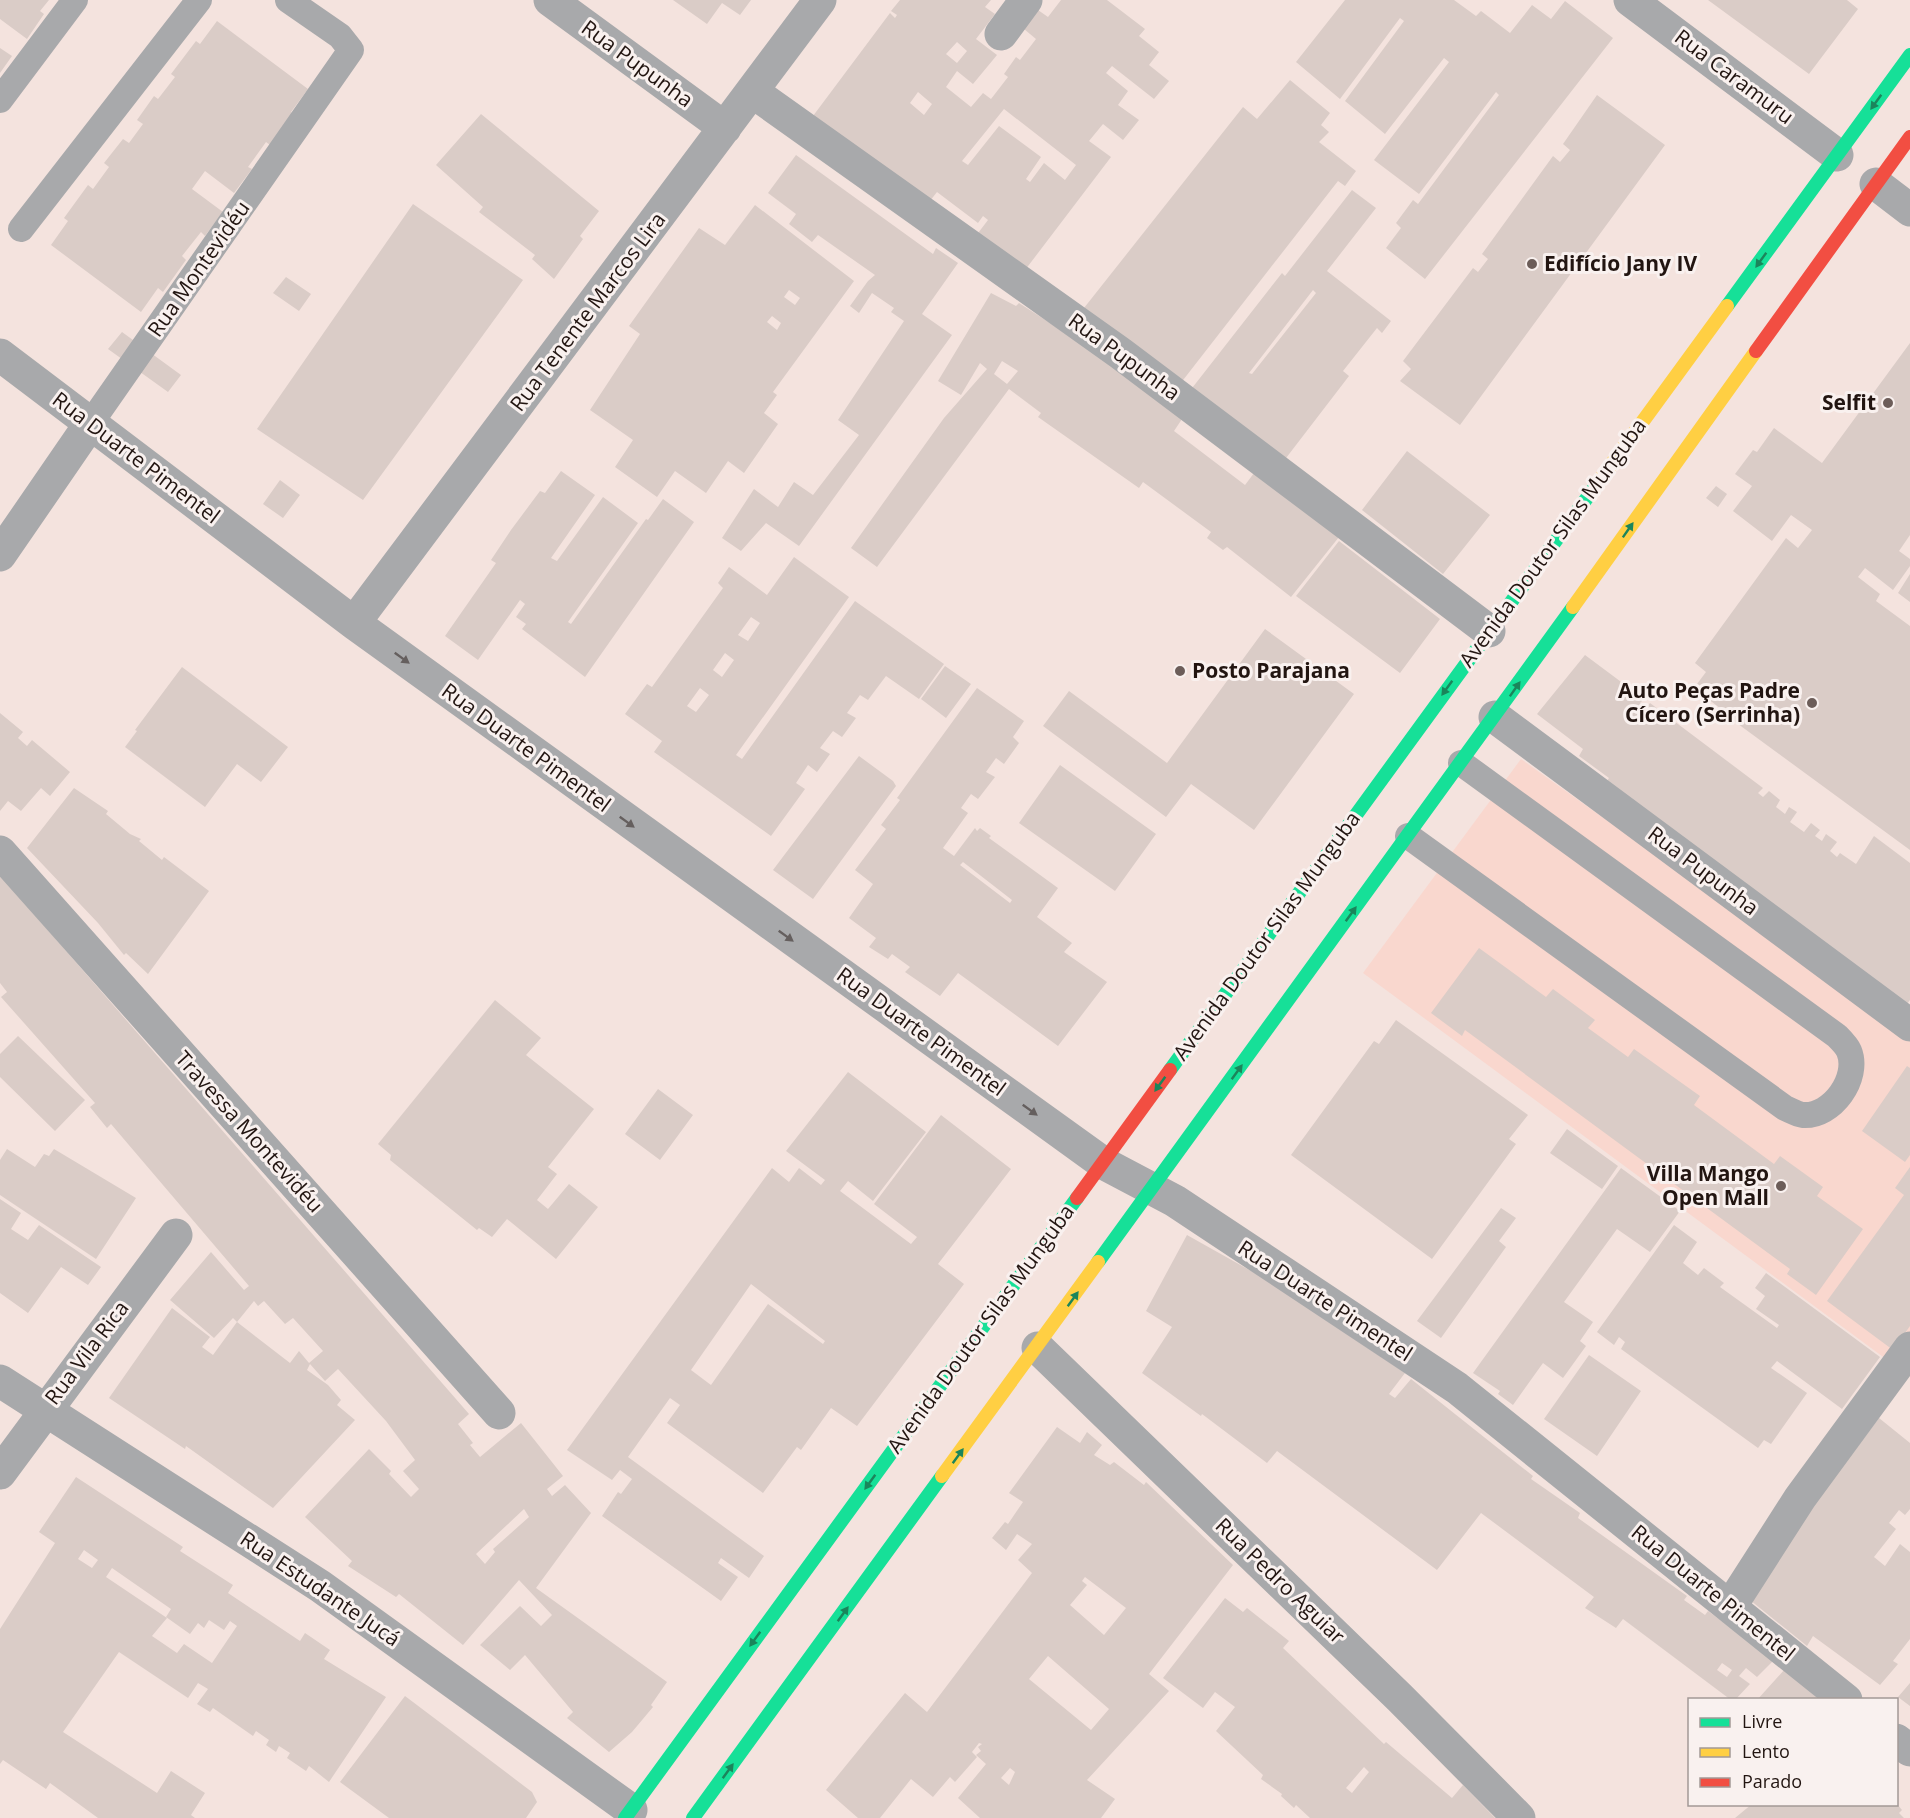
<svg xmlns="http://www.w3.org/2000/svg" width="1910" height="1818" font-family="'Open Sans',sans-serif">
<style>
.built{fill:#f9d7ce}
.building{fill:#daccc7;fill-rule:evenodd}
.lines{fill:none;stroke-linecap:round;stroke-linejoin:round}
.lane{stroke:#a8a9ab;stroke-width:26}
.street{stroke:#a8a9ab;stroke-width:33}
.fast{stroke:#16e098;stroke-width:14}
.slow{stroke:#ffcf43;stroke-width:14}
.jam{stroke:#f24e42;stroke-width:14}
.oneway{fill:#1b855b}
.oneway2{fill:#655f5e}
.poi-dot{fill:#6c5d59;stroke:#f9f1ef;stroke-width:2}
.labels{text-anchor:middle;stroke-width:6;stroke-linejoin:round;paint-order:stroke}
.street-label{font-size:21px;fill:#221511;stroke:#f9f1ef}
.poi-label{font-size:21px;font-weight:bold;fill:#221511;stroke:#f9f1ef;text-anchor:end}
</style>
<rect width="100%" height="100%" fill="#f4e3de"/>
<path class="built" d="M1521,759l389,278v298l-20,27 -527,-389z"/>
<path class="building" d="M0,0h49l-9,11 4,3 -17,25 -27,-20z
M673,0h78l-11,15 -18,-12 -15,21z
M900,0h91l-6,7 10,7 -19,25 21,16 -24,29 -16,-13 -11,16 25,20 12,-14 8,6 17,-22 -4,-3 12,-17 4,3 16,-21 -12,-10 14,-19 10,7 13,-17h46l38,29 -6,7 20,16 -10,13 20,16 -15,18 -42,-33 -6,7 22,18 -10,14 21,15 -16,20 -20,-16 -14,17 22,16 -92,121 -47,-37 16,-21 -5,-4 -5,7 -41,-31 -11,14 -113,-90 77,-103 5,5 2,-3 -6,-4zM957,42l10,9 -10,12 -11,-9zM918,92l14,12 -8,11 -14,-12zM1004,109l72,56 -11,15 -21,-17 -14,19 -4,-3 15,-22 -42,-31 -31,39 -6,-4z
M1345,0h109l22,16 5,-5 29,22 22,-28 19,14 14,-18 48,37 -188,241 -39,-31 15,-20 -5,-5 17,-23 5,4 81,-109 -3,-3 -77,102 -45,-34 75,-98 -5,-4 -59,76 -40,-33 59,-80 -4,-3 -60,81 -44,-37z
M1708,0h139l11,9 -49,65z
M217,21l91,68 -17,23 3,3 -24,30 -4,-3 -18,25 4,2 -18,24 -29,-22 -13,18 31,23 -18,24 -4,-4 -19,24 4,4 -23,32 -5,-4 -17,24 -90,-67 17,-24 -4,-3 24,-33 5,4 16,-22 -5,-4 19,-24 6,4 14,-19 -6,-4 17,-24 4,3 17,-22 -4,-3 25,-33 4,3z
M0,48l12,8 -12,17z
M1290,80l40,33 -9,12 8,7 -10,10 37,29 -11,15 -7,-5 -158,203 -96,-76 159,-201 14,12z
M1597,95l68,50 -205,280 -60,-44 11,-12 -8,-8 70,-93 5,4 10,-13 -6,-5 71,-98 7,6 10,-12 -7,-6z
M481,114l118,97 -19,25 3,3 -29,40 -22,-20 3,-4 -56,-43 4,-5 -47,-42z
M796,155l137,99 3,-6 22,15 -36,51 30,21 -153,211 -33,-23 -25,28 -19,-13 32,-49 24,18 16,-25 19,13 46,-60 -21,-15 66,-99 -13,-9 3,-4 -22,-15 -13,20 -9,-7 18,-25 7,-6 -57,-40 -6,7 -23,-18 7,-10 -28,-21z
M1352,190l24,18 -49,63 64,50 -9,12 -5,-5 -34,43 6,5 -66,86 -94,-70 93,-119 3,3zM1313,290l3,3 -64,81 -3,-1z
M413,204l110,76 -160,220 -106,-71z
M755,205l99,76 -81,111 4,3 -13,18 14,11 -34,49 -16,-12 -22,32 -31,-22 -18,26 -42,-30 18,-27 -43,-30 50,-76 -11,-8 70,-98 26,17zM789,290l11,8 -5,7 -11,-8zM772,316l9,7 -4,7 -10,-8z
M286,277l25,17 -12,17 -26,-18z
M991,293l25,13 3,-3 31,20 134,93 -10,15 71,54 9,-12 85,64 -48,60 -64,-50 -4,3 -16,-12 4,-6 -68,-50 -4,6 -101,-71 3,-4 -32,-24 -132,178 -26,-19 93,-130 43,-49 -7,-6 -19,32 -23,-14zM1002,361l16,10 -11,13 -13,-10z
M122,332l59,43 -13,17 -60,-43z
M1910,343v192l-11,16 11,8v7l-17,24 -28,-22 -7,9 22,17 -4,7 34,25v224l-176,-129v-2l-40,-31 12,-16 -11,-9 91,-125 12,10 14,-18 -21,-15 -19,26 -39,-30 19,-25 -17,-12 18,-24 4,2 17,-24 48,35z
M1407,451l83,64 -47,59 -81,-64z
M561,471l34,24 -44,63 6,3 46,-64 35,26 -70,99 3,2 75,-105 2,1 15,-21 31,23 -109,155 -63,-48 4,-5 -10,-7 9,-13 -5,-4 -42,60 -33,-24 51,-73 -5,-3 20,-30 29,-39 5,2z
M280,480l20,15 -17,23 -20,-14z
M1716,486l11,8 -9,13 -12,-9z
M1339,541l101,78 -40,54 -104,-77z
M794,557l55,40 -113,158 6,4 113,-158 89,63 -25,35 -33,-23 -18,24 -8,-5 -13,18 9,5 -14,19 -9,-6 -13,17 10,6 -13,18 -9,-7 -12,18 9,6 -34,47 -117,-84 8,-11 -37,-27 22,-30 5,3 71,-99 -5,-5 11,-16 38,28zM751,617l9,6 -12,18 -10,-6zM725,653l9,7 -12,17 -9,-7zM700,688l9,7 -13,17 -9,-6z
M1910,574v28l-12,-9z
M1265,629l89,65 -100,136 -63,-46 -25,33 -123,-91 26,-35 98,72z
M1585,655l59,44 -4,4 6,5 4,-5 113,85 -5,5 5,4 6,-6 11,9 -4,7 9,7 4,-7 8,5 -7,10 14,10 7,-9 9,7 -5,6 7,5 4,-7 11,8 -7,9 7,6 3,-4 16,11 18,-28 36,27v137l-3,4 -300,-223 2,-3 -30,-22 4,-7 -46,-35z
M945,666l26,18 -25,34 -25,-19z
M182,667l106,80 -27,35 -24,-18 -32,43 -80,-60 12,-16 -2,-1z
M977,688l47,33 -11,16 6,6 -15,21 -8,-6 -10,14 9,5 -17,22 -7,-5 -10,14 7,5 -25,35 11,8 21,-28 2,3 3,-3 11,8 -2,2 69,50 -21,29 35,26 -8,9 43,30 -49,64 -100,-73 -18,23 -35,-24 5,-5 -18,-13 -4,5 -19,-12 7,-9 -27,-20 24,-34 -18,-14 31,-41 -5,-4 19,-25 -3,-2zM963,862l49,38 -2,3 -50,-38z
M0,713l23,19 -5,6 9,8 5,-6 38,32 -20,24 -9,-8 -20,23 -13,-10 -8,10z
M859,756l34,25 3,5 -83,113 -40,-29z
M1060,765l96,69 -41,57 -96,-68z
M74,788l34,23 -2,3 24,20 11,5 -2,2 23,19 2,-3 45,34 -61,83 -22,-21 -2,2 -26,-32 -71,-75z
M0,875l469,539 -11,10 15,19 -3,2 10,12 41,-34 42,53 -16,13 5,7 13,-11 26,28 -55,75 131,94 -16,23 2,2 -21,25 -23,20 -42,-34 6,-6 -48,-57 -15,15 -30,-25 40,-39 21,20 11,-11 -33,-35 -56,65 -64,-51 -3,3 -48,-31 4,-5 -47,-44 64,-68 22,22 -2,3 22,23 8,-8 -16,-18 12,-11 -29,-39 -48,-52 -13,12 -15,-17 -3,6 21,15 13,15 -4,5 18,15 -82,88 -87,-62 -1,3 -76,-51 63,-90 38,29 -8,10 11,8 24,-33 53,41 9,-12 10,12 14,-12 -30,-33 -8,6 -21,-23 -6,5 -4,-5 -17,21 -4,-4 -19,20 -44,-38 41,-48 33,38 5,-4 -138,-162 -4,4 -17,-21 5,-4 -94,-106 6,-5 -7,-9zM524,1509l5,8 -36,32 2,3 -10,12 -9,-10z
M1479,948l67,49 7,-8 42,31 -7,8 40,29 6,-8 66,47 -6,9 80,59 6,-8 43,31 -6,9 46,33 -47,66 -29,-21 3,-5 -325,-239 -3,6 -31,-23z
M495,1000l46,38 -15,17 68,54 -46,58 9,7 -20,26 11,9 21,-25 29,23 -42,52 -49,-40 -15,18 -13,-9 -2,2 -87,-70 1,-5 -13,-11z
M1396,1020l132,95 -19,24 7,5 -84,115 -141,-104 83,-114 5,3z
M18,1036l67,64 -30,31 -55,-54v-23z
M1907,1066l3,2v87l-5,7 -43,-31z
M848,1072l78,60 -53,69 -25,-20 -8,10 71,53 6,-7 -43,-33 67,-89 70,54 -73,95 26,20 -107,142 -26,-18 -30,42 -4,-3 -34,46 -96,-70 13,-18 -10,-7 -42,59 136,99 -15,22 -28,-20 -3,5 20,14 -17,24 -119,-85 16,-24 3,2 11,-15 -12,-9 -8,10 -45,-30 205,-282 17,14 10,-14 22,17 4,-5 -39,-29zM751,1284l74,57 -2,3 -55,-40 -57,81 -20,-15z
M658,1089l35,26 -33,45 -35,-26z
M1567,1129l51,37 -16,23 -52,-36z
M7,1149l28,18 9,-13 5,2 5,-7 82,49 -40,61 -96,-64v-35z
M1910,1167v159l-17,24 -66,-49 77,-106 -9,-7z
M1621,1168l59,43 -30,41 -33,-23 -53,73 29,20 -13,19 6,5 -23,32 -20,-15 -30,42 -15,-11 2,-3 -27,-18z
M0,1199l21,14 -10,16 17,11 11,-15 62,42 -13,18 -27,-18 -33,46 -28,-20z
M1501,1208l15,10 -17,23 7,6 -65,91 -24,-17z
M1674,1225l23,17 -14,21 15,12 6,-7 20,15 -4,4 57,41 2,-3 -23,-16 9,-13 -10,-8 11,-15 114,84 -38,52 -65,-48 -6,7 36,25 -36,51 -7,-4 -6,8 -137,-99 4,-7 -6,-5 -5,8 -17,-13z
M1187,1235l73,41 145,97 -16,21 6,4 16,-19 122,97 -2,3 49,34 -2,5 109,78 -3,4 21,15 3,-4 66,49 -17,17 -11,-9 -7,8 11,8 -15,16h-4l-108,-81 -7,9 -31,-20 9,-11 -113,-84 -44,57 -160,-119 -10,12 -65,-49 -1,2 -59,-43 30,-46 -26,-16zM1722,1663l10,7 -5,7 -10,-7z
M1589,1355l52,36 -44,65 -53,-37z
M1879,1418l31,25v66l-5,6 -6,-5 -10,13 7,6 -22,28 11,9 15,-22 10,8v87l-17,22 5,3 -18,21 -67,-49 -6,10 -62,-50z
M1057,1427l23,16 7,-11 15,13 -8,10 16,10 4,-3 30,23 2,-3 87,83 -84,109 20,17 -82,89 28,19 -14,19h-121l-22,-20 28,-34 -10,-9 5,-4 -3,-4 4,-3 -3,-1 -7,9 5,5 -22,25 -5,-5 -17,20 -22,-18 -31,39h-22l-32,-28 79,-97 22,19 105,-139 -14,-13 14,-16 -15,-10 -11,16 -14,-12 13,-16 3,2 15,-22 -14,-9zM1085,1577l41,31 -22,27 -34,-30 17,-20 -5,-4zM1048,1656l61,53 -18,21 -62,-51zM1010,1768l5,4 -6,13 -8,-7z
M76,1477l107,70 -3,4 53,34 -5,8 72,48 5,-8 25,17 -6,9 62,38 -57,85 -20,-16 -3,5 -19,-13 3,-5 -11,-7 -3,6 -10,-7 3,-5 -13,-9 -3,5 -40,-28 -3,4 -13,-8 11,-15 -10,-6 -10,15 -69,-46 -56,80 94,61 14,-22 34,22 -14,22 4,3h-97l-48,-35 -4,6 -43,-29 -3,4v-135l55,-86 -16,-11zM84,1550l14,10 -6,8 -14,-9zM112,1568l59,41 -5,8 24,17 8,-11 6,5 5,-8 15,10 6,-9 7,5 -25,37 -28,-19 -7,9 -25,-17 15,-18 -61,-41z
M1225,1598l18,14 4,-4 42,33 -6,7 101,96 2,-2 66,56 11,-13 32,33h-185l-14,-13 -2,3 -13,-12 1,-2 -21,-15 2,-4 -47,-44 19,-24 -20,-15 -12,16 -40,-30zM1364,1767l5,5 -17,21 -6,-5z
M1786,1668l34,32h-63z
M1910,1683v23l-12,-9z
M405,1696l127,96 5,10 -11,16h-137l-49,-36z
M1752,1804h145l5,6 -3,3 5,5h-169z"/>
<g class="lines">
<path class="lane" d="M0,100l75,-100
M21,229l178,-229
M90,424l261,-374 -11,-14 -52,-36
M1408,836l377,272c5,2 12,6 18,7 29,2 57,-37 46,-64 -2,-5 -8,-11 -12,-15l-376,-273"/>
<path class="street" d="M550,0l175,128
M1630,0l207,155
M1001,34l25,-34
M753,92l367,261 369,278
M1876,184l34,26
M0,355l354,268 749,540 72,38 282,187 389,312
M0,555l90,-131
M354,623l466,-623
M1495,717l415,308
M0,852l499,561
M1038,1348l362,350 119,120
M0,1381l320,205 311,224
M0,1473l176,-238
M1730,1607l70,-109 110,-150
M1896,1740l14,10"/>
<path class="fast" d="M1727,306l183,-251
M1170,1070l430,-590
M1098,1262l475,-655
M625,1818l452,-620
M693,1818l249,-342"/>
<path class="slow" d="M1600,480l127,-174
M1573,607l183,-256
M942,1476l156,-214"/>
<path class="jam" d="M1756,351l154,-214
M1077,1198l93,-128"/>
</g>
<defs><path id="oneway-solid" d="M-6-.8H1V-3.2L6.5 0L1 3.2V.8H-6Z" transform="scale(1.5)"/></defs>
<g class="oneway">
<use href="#oneway-solid" transform="translate(1876 102) rotate(126)"/>
<use href="#oneway-solid" transform="translate(1761 260) rotate(126)"/>
<use href="#oneway-solid" transform="translate(1628 530) rotate(-55)"/>
<use href="#oneway-solid" transform="translate(1447 688) rotate(126)"/>
<use href="#oneway-solid" transform="translate(1515 689) rotate(-55)"/>
<use href="#oneway-solid" transform="translate(1351 914) rotate(-54)"/>
<use href="#oneway-solid" transform="translate(1237 1072) rotate(-54)"/>
<use href="#oneway-solid" transform="translate(1160 1084) rotate(126)"/>
<use href="#oneway-solid" transform="translate(1073 1299) rotate(-54)"/>
<use href="#oneway-solid" transform="translate(958 1456) rotate(-54)"/>
<use href="#oneway-solid" transform="translate(870 1482) rotate(126)"/>
<use href="#oneway-solid" transform="translate(843 1614) rotate(-54)"/>
<use href="#oneway-solid" transform="translate(755 1639) rotate(126)"/>
<use href="#oneway-solid" transform="translate(728 1771) rotate(-54)"/>
</g>
<g class="oneway2">
<use href="#oneway-solid" transform="translate(402 658) rotate(36)"/>
<use href="#oneway-solid" transform="translate(627 822) rotate(36)"/>
<use href="#oneway-solid" transform="translate(786 936) rotate(36)"/>
<use href="#oneway-solid" transform="translate(1030 1110) rotate(36)"/>
</g>
<g class="poi-dot">
<circle cx="1532" cy="264" r="6"/>
<circle cx="1888" cy="403" r="6"/>
<circle cx="1180" cy="671" r="6"/>
<circle cx="1812" cy="703" r="6"/>
<circle cx="1781" cy="1186" r="6"/>
</g>
<g class="labels">
<g class="street-label">
<text transform="translate(637 64) rotate(36)" y="7">Rua Pupunha</text>
<text transform="translate(1734 77) rotate(37)" y="7">Rua Caramuru</text>
<text transform="translate(199 269) rotate(-55)" y="7">Rua Montevidéu</text>
<text transform="translate(588 312) rotate(-53)" y="7">Rua Tenente Marcos Lira</text>
<text transform="translate(1124 357) rotate(36)" y="7">Rua Pupunha</text>
<text transform="translate(136 458) rotate(37)" y="7">Rua Duarte Pimentel</text>
<text transform="translate(1553 543) rotate(-54)" y="7">Avenida Doutor Silas Munguba</text>
<text transform="translate(526 748) rotate(36)" y="7">Rua Duarte Pimentel</text>
<text transform="translate(1703 871) rotate(37)" y="7">Rua Pupunha</text>
<text transform="translate(1267 936) rotate(-54)" y="7">Avenida Doutor Silas Munguba</text>
<text transform="translate(921 1032) rotate(36)" y="7">Rua Duarte Pimentel</text>
<text transform="translate(249 1132) rotate(48)" y="7">Travessa Montevidéu</text>
<text transform="translate(1325 1301) rotate(33)" y="7">Rua Duarte Pimentel</text>
<text transform="translate(981 1329) rotate(-54)" y="7">Avenida Doutor Silas Munguba</text>
<text transform="translate(87 1353) rotate(-53)" y="7">Rua Vila Rica</text>
<text transform="translate(1280 1581) rotate(44)" y="7">Rua Pedro Aguiar</text>
<text transform="translate(320 1589) rotate(34)" y="7">Rua Estudante Jucá</text>
<text transform="translate(1713 1593) rotate(39)" y="7">Rua Duarte Pimentel</text>
</g>
<g class="poi-label">
<text x="1544" y="271" text-anchor="start">Edifício Jany IV</text>
<text x="1876" y="410">Selfit</text>
<text x="1192" y="678" text-anchor="start">Posto Parajana</text>
<text x="1800" y="698">Auto Peças Padre<tspan x="1800" dy="24">Cícero (Serrinha)</tspan></text>
<text x="1769" y="1181">Villa Mango<tspan x="1769" dy="24">Open Mall</tspan></text>
</g>
</g>
<rect x="1688" y="1698" width="210" height="108" fill="#f9f1ef" stroke="#a39996" stroke-width="1.5"/>
<rect x="1700" y="1718" width="30" height="9" fill="#16e098" stroke="#a39996" stroke-width="1.5"/>
<text x="1742" y="1728" font-size="18" fill="#221511">Livre</text>
<rect x="1700" y="1748" width="30" height="9" fill="#ffcf43" stroke="#a39996" stroke-width="1.5"/>
<text x="1742" y="1758" font-size="18" fill="#221511">Lento</text>
<rect x="1700" y="1778" width="30" height="9" fill="#f24e42" stroke="#a39996" stroke-width="1.5"/>
<text x="1742" y="1788" font-size="18" fill="#221511">Parado</text>
</svg>
